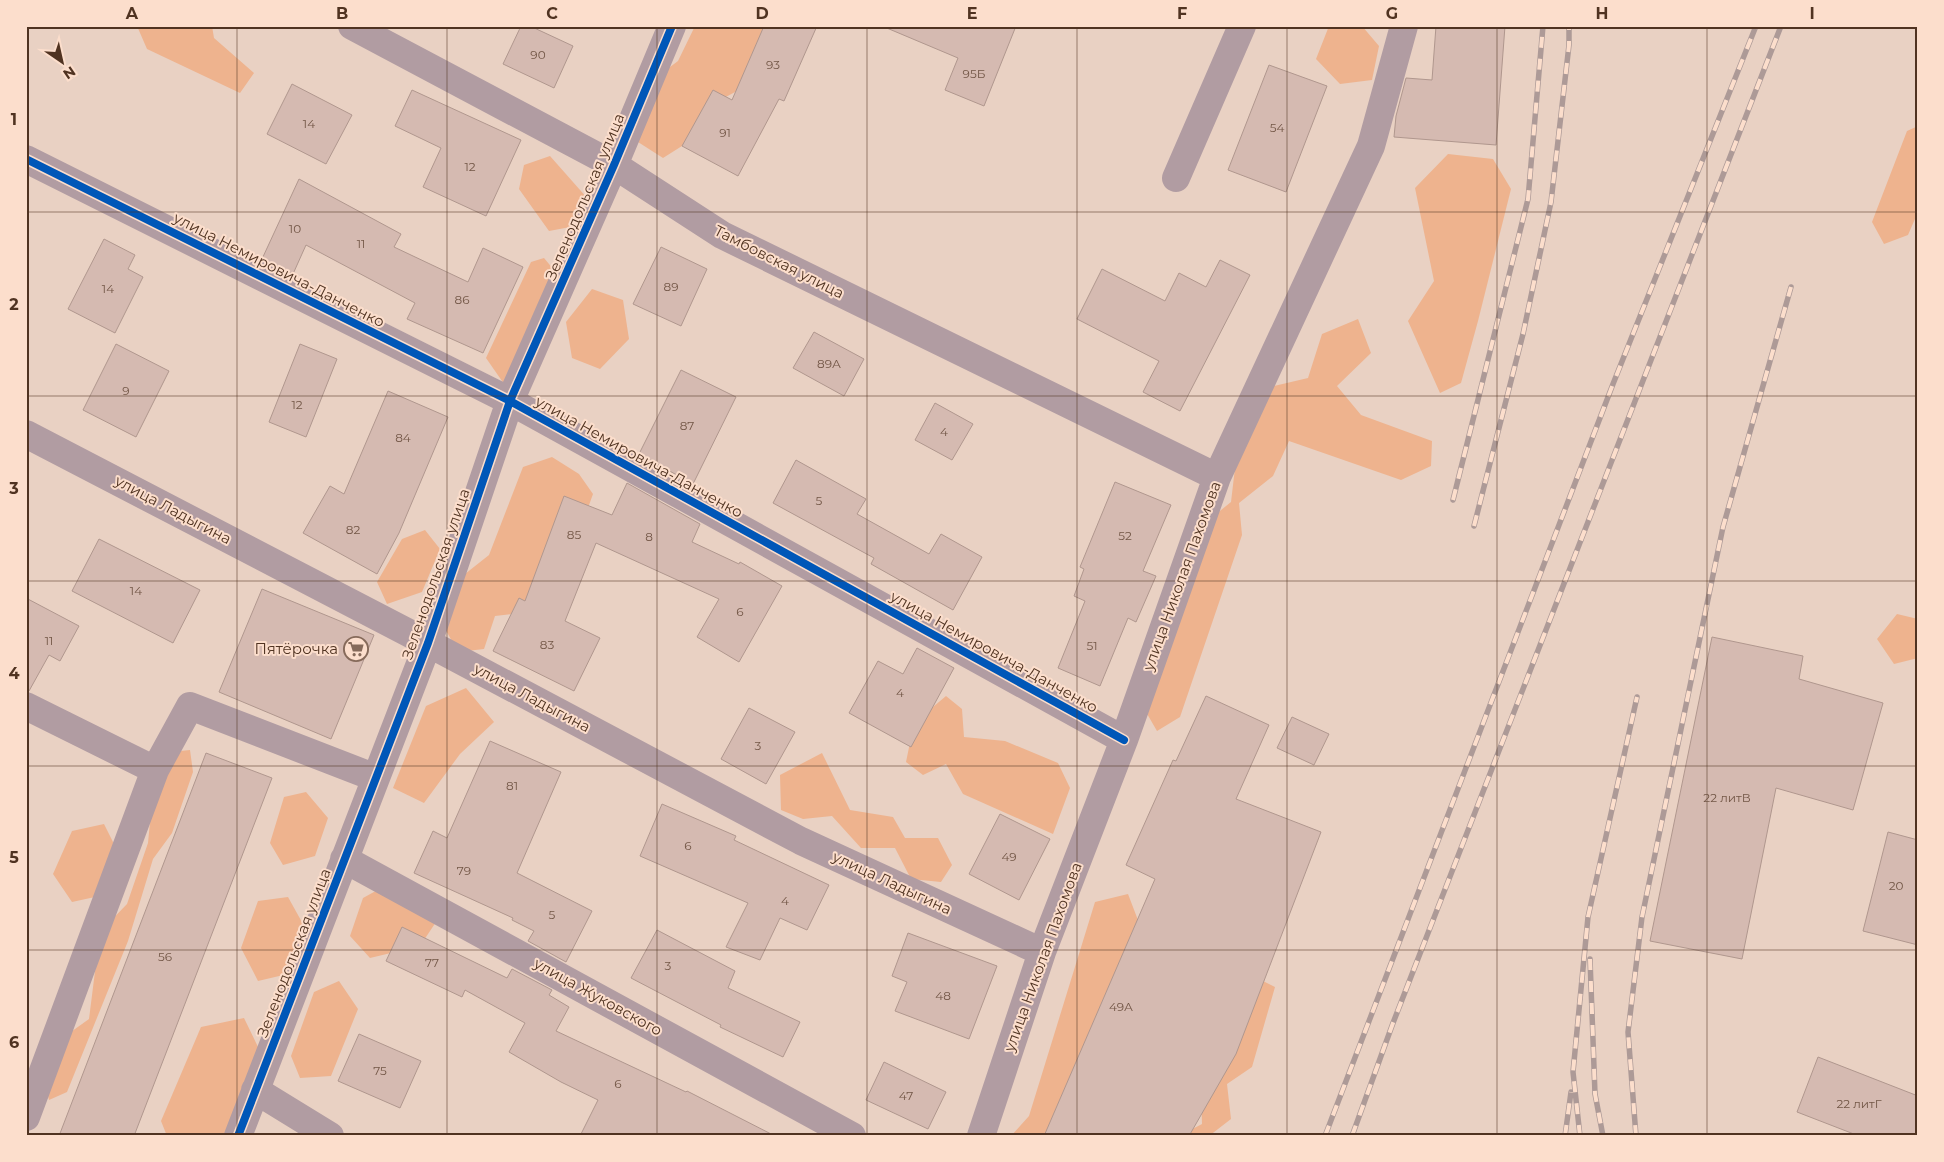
<svg xmlns="http://www.w3.org/2000/svg" width="1944" height="1162" font-family="Montserrat,sans-serif">
<style>
.green{fill:#eeb38e}
.building{fill:#d5bab1;stroke:#b0978e}
.lines{fill:none;stroke-linecap:round;stroke-linejoin:round}
.minor{stroke:#b19ca2;stroke-width:28}
.rail-casing{stroke:#ad9a97;stroke-width:5.5}
.rail{stroke:#fcdecc;stroke-width:4;stroke-dasharray:11;stroke-linecap:butt}
.cycleway-casing{stroke:#fcdecc;stroke-width:11}
.cycleway{stroke:#0057b8;stroke-width:8}
.grid{fill:none;stroke:#503321;stroke-width:1;stroke-opacity:0.55}
.labels{text-anchor:middle;stroke-width:4;stroke-linejoin:round;paint-order:stroke}
.number-label{font-size:12px;fill:#725646}
.street-label{font-size:15px;fill:#503321;stroke:#fcdecc}
.poi-label{font-size:15px;fill:#503321;stroke:#fcdecc;text-anchor:end}
.neatline{fill:none;stroke:#503321;stroke-width:2}
.grid-label{font-size:16px;text-anchor:middle;font-weight:bold;fill:#503321}
</style>
<rect width="100%" height="100%" fill="#e9d1c3"/>
<path class="green" d="M137,26h75l2,12 40,35 -14,20 -93,-44z
M695,26h109l-26,43 -56,30 -40,47 -19,12 -25,-16 4,-54 36,-27z
M1329,26h33l17,20 -7,34 -32,4 -24,-25z
M1918,126v86l-10,23 -24,9 -12,-22 35,-91z
M1448,154l45,5 18,30 -33,132 -17,62 -21,10 -32,-72 26,-40 -19,-93z
M550,156l38,43 -7,26 -32,6 -30,-42 5,-24z
M544,258l15,18 -49,125 -8,-20 -16,-23 45,-96z
M592,289l31,11 6,39 -29,30 -28,-11 -6,-36z
M1358,319l13,34 -34,33 24,29 71,26 -1,25 -30,14 -112,-39 -16,35 -34,27 3,32 -62,182 -23,14 -11,-19 64,-193 21,-17 4,-34 39,-82 34,-8 14,-44z
M552,457l27,17 14,20 -35,97 -28,21 -35,4 -11,33 -26,3 -15,-27 22,-51 24,-19 34,-88z
M425,530l15,19 -18,43 -35,12 -10,-22 25,-43z
M1897,614l21,5v39l-24,6 -17,-25z
M466,688l28,34 -34,32 -36,49 -31,-15 33,-82z
M946,696l16,13 2,28 41,4 53,22 12,25 -17,46 -90,-40 -17,-30 -23,11 -17,-13 8,-39z
M190,750l3,22 -21,61 -19,26 -25,82 -61,151 -18,8 -6,-22 18,-39 28,-20 11,-87 27,-28 21,-61 6,-63 17,-28z
M822,753l28,57 43,7 12,21h33l14,27 -11,17 -30,-3 -16,-31h-34l-29,-32 -29,3 -22,-9 -1,-35z
M306,792l22,26 -13,38 -32,9 -13,-22 14,-46z
M104,824l15,30 -15,41 -32,7 -19,-28 19,-43z
M383,887l53,35 -16,24 -50,12 -20,-22 13,-38z
M1128,894l13,34 -78,208h-52l18,-20 66,-214z
M288,897l20,36 -16,40 -34,8 -17,-33 17,-47z
M1259,979l16,8 -23,80 -25,17 4,35 -22,17h-30l23,-12 -1,-32z
M339,981l19,28 -27,67 -31,2 -9,-22 23,-64z
M244,1018l15,31 -28,81 -9,6h-55l-6,-15 40,-94z"/>
<path class="building" d="M521,26h9l43,20 -19,42 -51,-24z
M764,26h53l-33,75 -5,-2 -41,77 -56,-30 31,-56 19,10z
M882,26h134l-32,80 -39,-16 13,-32z
M1436,26h69l-9,119 -102,-8 2,-21 10,-38 26,2z
M1269,65l58,21 -41,106 -58,-22z
M292,84l60,31 -26,49 -59,-30z
M412,90l109,50 -35,76 -63,-29 18,-39 -46,-22z
M299,179l102,55 -7,13 74,35 15,-34 40,19 -40,86 -76,-34 8,-16 -109,-58 -13,29 -31,-15z
M104,239l31,16 -7,14 15,8 -28,56 -47,-24z
M661,247l46,22 -26,57 -48,-22z
M1220,260l30,15 -70,136 -37,-19 16,-31 -82,-42 25,-50 63,32 14,-28 27,14z
M814,332l50,27 -20,37 -51,-28z
M116,344l53,27 -33,66 -53,-27z
M300,344l37,15 -31,78 -37,-15z
M681,370l55,27 -43,87 -54,-30z
M388,391l60,26 -49,116 -22,41 -74,-41 27,-47 14,8z
M935,403l38,21 -21,36 -37,-20z
M796,460l70,39 -9,15 72,40 12,-20 41,23 -29,53 -82,-46 3,-6 -101,-55z
M1115,482l56,23 -28,66 13,5 -20,46 -8,-4 -28,68 -42,-18 27,-67 -11,-5 10,-27 -4,-2z
M627,483l73,41 -8,18 47,22 1,-2 42,24 -43,76 -42,-25 22,-38 -123,-56 -31,78 35,17 -26,53 -81,-40 26,-53 6,3 39,-105 48,19z
M99,539l101,51 -27,53 -101,-52z
M262,589l112,46 -43,104 -112,-47z
M26,598l53,28 -19,35 -11,-6 -20,36h-3z
M1712,637l91,19 -4,23 84,24 -30,107 -77,-22 -34,171 -92,-18z
M917,648l37,20 -43,79 -62,-34 29,-52 25,13z
M1206,696l63,29 -33,74 85,33 -85,222 -47,82h-145l111,-257 -29,-14 47,-105 3,1z
M749,708l46,24 -29,52 -45,-25z
M1292,717l37,17 -15,31 -37,-17z
M490,741l71,31 -44,101 75,38 -26,51 -38,-21 6,-10 -22,-11 1,-2 -99,-45 19,-42 14,7z
M206,753l66,25 -138,358h-75z
M662,804l74,32 -2,4 95,45 -22,45 -27,-12 -20,42 -34,-13 22,-44 -108,-47z
M1000,814l50,25 -31,61 -50,-26z
M1888,832l30,8v105l-55,-14z
M402,927l105,51 5,-9 40,21 -3,5 20,12 -13,24 130,61 1,-1 88,45h-195l18,-36 -37,-18 -52,-30 16,-29 -60,-33 -3,7 -76,-36z
M657,930l78,41 -7,17 72,34 -17,35 -63,-30 1,-2 -90,-47z
M908,933l89,33 -28,73 -74,-28 12,-29 -15,-6z
M359,1034l62,27 -21,47 -62,-27z
M1818,1057l100,39v40h-59l-62,-24z
M884,1062l62,30 -18,37 -62,-29z"/>
<g class="lines">
<path class="minor" d="M352,26l262,139 108,70 495,242
M26,159l484,242 614,339
M1176,178l66,-152
M26,434l402,209 373,198 241,111
M26,706l129,64
M344,859l508,277
M255,1090l75,46
M26,1117l129,-347 35,-64 186,72
M238,1136l190,-493 82,-242 104,-236 58,-139
M981,1136l61,-184 82,-212 93,-263 154,-331 33,-120"/>
<defs>
<path id="rail" d="M1453,500l75,-301 15,-173
M1474,526l49,-192 28,-132 18,-157v-19
M1590,959l5,135 8,42
M1325,1136l288,-752 143,-358
M1352,1136l41,-113 388,-997
M1565,1136l6,-44
M1580,1136l-7,-64 15,-155 49,-220
M1636,1136l-8,-104 14,-115 81,-390 68,-240"/>
</defs>
<use href="#rail" class="rail-casing"/>
<use href="#rail" class="rail"/>
<defs>
<path id="cycleway" d="M26,159l484,242 614,339
M238,1136l190,-493 82,-242 104,-236 58,-139"/>
</defs>
<use href="#cycleway" class="cycleway-casing"/>
<use href="#cycleway" class="cycleway"/>
</g>
<path class="grid" d="M237,26v1110M447,26v1110M657,26v1110M867,26v1110M1077,26v1110M1287,26v1110M1497,26v1110M1707,26v1110M26,212h1892M26,396h1892M26,581h1892M26,766h1892M26,950h1892"/>
<defs>
<symbol id="supermarket-ring" viewBox="-11 -11 22 22"><circle r="9.5" fill="#fcdecc" stroke="#866a5a" stroke-width="1.5"/><path d="M-6-5.5h2.5l.6 2H6L4.5 2H-2.5L-4.4-4H-6ZM-1.5 3.2a1.3 1.3 0 1 0 .1 0ZM3 3.2a1.3 1.3 0 1 0 .1 0Z" fill="#866a5a"/></symbol>
</defs>
<g fill-rule="evenodd">
<use href="#supermarket-ring" x="342" y="635" width="28" height="28"/>
</g>
<g class="labels">
<g class="number-label">
<text x="538" y="59">90</text>
<text x="773" y="69">93</text>
<text x="974" y="78">95Б</text>
<text x="309" y="128">14</text>
<text x="1277" y="132">54</text>
<text x="725" y="137">91</text>
<text x="470" y="171">12</text>
<text x="295" y="233">10</text>
<text x="361" y="248">11</text>
<text x="671" y="291">89</text>
<text x="108" y="293">14</text>
<text x="462" y="304">86</text>
<text x="829" y="368">89А</text>
<text x="126" y="395">9</text>
<text x="297" y="409">12</text>
<text x="687" y="430">87</text>
<text x="944" y="436">4</text>
<text x="403" y="442">84</text>
<text x="819" y="505">5</text>
<text x="353" y="534">82</text>
<text x="574" y="539">85</text>
<text x="1125" y="540">52</text>
<text x="649" y="541">8</text>
<text x="136" y="595">14</text>
<text x="740" y="616">6</text>
<text x="49" y="645">11</text>
<text x="547" y="649">83</text>
<text x="1092" y="650">51</text>
<text x="900" y="697">4</text>
<text x="758" y="750">3</text>
<text x="512" y="790">81</text>
<text x="1727" y="802">22 литВ</text>
<text x="688" y="850">6</text>
<text x="1009" y="861">49</text>
<text x="464" y="875">79</text>
<text x="1896" y="890">20</text>
<text x="785" y="905">4</text>
<text x="552" y="919">5</text>
<text x="165" y="961">56</text>
<text x="432" y="967">77</text>
<text x="668" y="970">3</text>
<text x="943" y="1000">48</text>
<text x="1121" y="1011">49А</text>
<text x="380" y="1075">75</text>
<text x="618" y="1088">6</text>
<text x="906" y="1100">47</text>
<text x="1859" y="1108">22 литГ</text>
</g>
<g class="street-label">
<text transform="translate(585 197) rotate(-67)" y="5">Зеленодольская улица</text>
<text transform="translate(779 262) rotate(27)" y="5">Тамбовская улица</text>
<text transform="translate(279 270) rotate(27)" y="5">улица Немировича-Данченко</text>
<text transform="translate(639 457) rotate(29)" y="5">улица Немировича-Данченко</text>
<text transform="translate(173 510) rotate(28)" y="5">улица Ладыгина</text>
<text transform="translate(436 574) rotate(-71)" y="5">Зеленодольская улица</text>
<text transform="translate(1182 576) rotate(-70)" y="5">улица Николая Пахомова</text>
<text transform="translate(994 652) rotate(29)" y="5">улица Немировича-Данченко</text>
<text transform="translate(532 698) rotate(28)" y="5">улица Ладыгина</text>
<text transform="translate(892 883) rotate(25)" y="5">улица Ладыгина</text>
<text transform="translate(294 953) rotate(-69)" y="5">Зеленодольская улица</text>
<text transform="translate(1043 957) rotate(-70)" y="5">улица Николая Пахомова</text>
<text transform="translate(598 997) rotate(29)" y="5">улица Жуковского</text>
</g>
<g class="poi-label">
<text x="338" y="654">Пятёрочка</text>
</g>
</g>
<rect width="1944" height="1162" fill="none" stroke="#fcdecc" stroke-width="55"/>
<g transform="translate(62 62) rotate(146)" stroke="#fcdecc" stroke-width="4" paint-order="stroke">
<path d="M0-4L9 19L0 12L-9 19Z" fill="#503321"/>
<text y="-8" font-size="14" font-weight="bold" text-anchor="middle" fill="#503321">N</text>
</g>
<rect x="28" y="28" width="1888" height="1106" class="neatline"/>
<g class="grid-label">
<text x="132" y="19">A</text>
<text x="342" y="19">B</text>
<text x="552" y="19">C</text>
<text x="762" y="19">D</text>
<text x="972" y="19">E</text>
<text x="1182" y="19">F</text>
<text x="1392" y="19">G</text>
<text x="1602" y="19">H</text>
<text x="1812" y="19">I</text>
<text x="14" y="125">1</text>
<text x="14" y="310">2</text>
<text x="14" y="494">3</text>
<text x="14" y="679">4</text>
<text x="14" y="863">5</text>
<text x="14" y="1048">6</text>
</g>
</svg>
